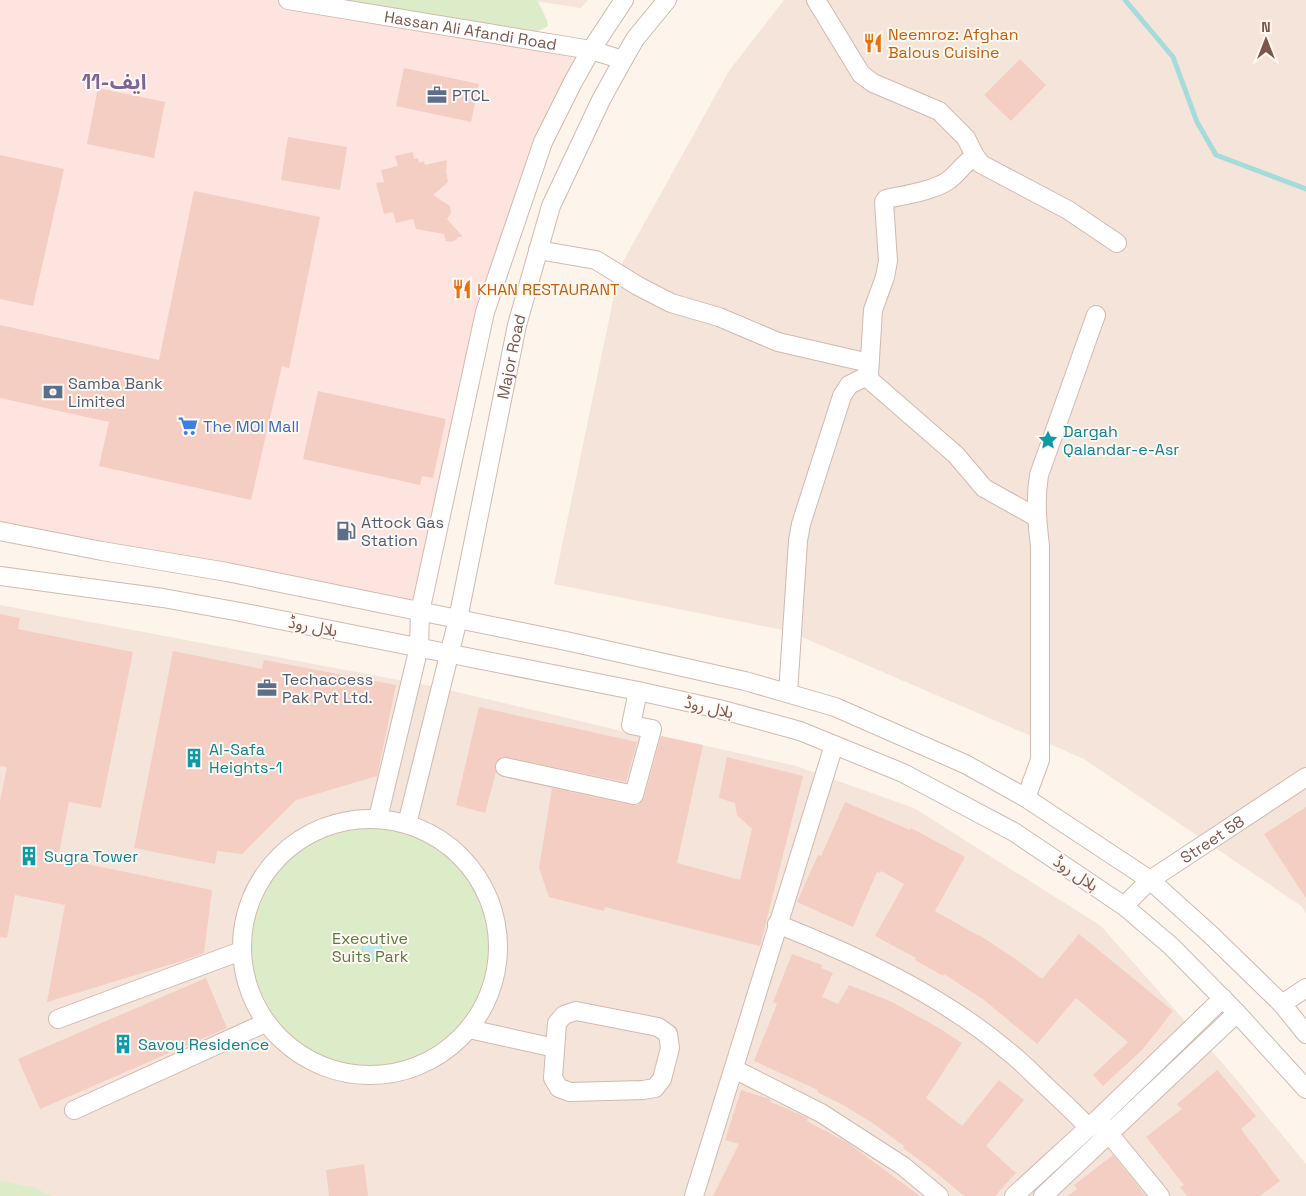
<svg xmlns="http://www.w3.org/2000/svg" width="1306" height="1196" font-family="'Space Grotesk','Noto Sans Arabic',sans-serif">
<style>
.residential{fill:#f5e4d9}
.commercial{fill:#fde4df}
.green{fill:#ddecc8}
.water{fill:#bee9e8;stroke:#a4dbdb}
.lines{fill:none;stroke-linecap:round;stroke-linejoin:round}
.stream{stroke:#a4dbdb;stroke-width:5}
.building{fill:#f4cec2}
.minor-casing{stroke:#d1b9af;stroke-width:20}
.minor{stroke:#fff;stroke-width:18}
.labels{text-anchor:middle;stroke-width:4;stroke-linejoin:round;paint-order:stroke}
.street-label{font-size:16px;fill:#7b564c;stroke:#fff8f3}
.food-label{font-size:16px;fill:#c56008;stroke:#fff8f3;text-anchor:start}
.service-label{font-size:16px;fill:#4e5e75;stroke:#fff8f3;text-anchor:start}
.shop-label{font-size:16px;fill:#366cbe;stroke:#fff8f3;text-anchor:start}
.culture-label{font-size:16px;fill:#0d838f;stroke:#fff8f3;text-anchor:start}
.park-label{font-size:16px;fill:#5b7a41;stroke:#fff8f3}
.district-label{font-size:21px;font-weight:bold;fill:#7d6596;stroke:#fff8f3}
</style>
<rect width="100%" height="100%" fill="#fdf4eb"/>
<path class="residential" d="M528,0h60l-7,8z
M784,0h522v913l-5,-7 -217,-147 -296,-128 -234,-47 66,-317 109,-196z
M0,605l436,82 215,51 6,-3 139,31 118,42 187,118 130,147 75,91v32h-1306z"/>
<path class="commercial" d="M0,0h293l293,49 -76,192 -90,371 -420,-84z"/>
<path class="green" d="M344,0h193l10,20 1,6c-12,8 -22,7 -36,6z
M252 947a118 118 0 1 1 236 0a118 118 0 1 1-236 0Z
M0,1181l33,6 19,9h-52z"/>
<path class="water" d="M362 950a10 10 0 1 1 20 0a10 10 0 1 1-20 0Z"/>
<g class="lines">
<path class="stream" d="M1125,0l48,57 24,65 19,33 90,34"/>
</g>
<path class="building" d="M1020,59l26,26 -35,36 -27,-26z
M404,68l75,16 -8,38 -75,-16z
M98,88l67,14 -11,56 -67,-14z
M288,137l59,10 -7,43 -59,-10z
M413,152l1,7 4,-1 1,5 5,-2 1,4 22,-5 -1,12 2,10 -15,13 17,11 1,7 -4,6 16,18h-5l-2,3 -5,2 -5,-1 -2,-7 -28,-5 -3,-10 -17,4 -3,-11 -9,2 -8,-31 8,-1 -3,-12 17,-4 -3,-10z
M0,155l64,14 -31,137 -33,-7z
M194,191l126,26 -31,151 -7,-2 -31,134 -152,-34 10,-44 -109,-24v-73l159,35z
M318,391l128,28 -13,59 -11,-2 -2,9 -117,-26z
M0,614l20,4 -2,11 115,23 -32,156 -32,-6 -11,56 154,32 -8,63 -22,8 -135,41 18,-97 -50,-10 -8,43 -7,-1v-136l7,-34 -7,-1z
M173,651l89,18 2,-9 132,25 -19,91 -81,24 -54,54 -25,-3 -2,13 -81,-16z
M479,707l158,35 -11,40 -124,-25 -4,3 -3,4 1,8 -11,41 -29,-8z
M661,736l42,9 -26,118 63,17 12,-51 -15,-14 -2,-12 -16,-5 8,-41 76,19 -43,170 -155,-39 -1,4 -55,-14 -10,-29 13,-80 80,17h6l6,-7z
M845,802l65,28 1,-2 54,29 -30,54 44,25v-1l38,25 25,19 37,-45 94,77 -30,38 -40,37 -10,-11 35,-33 -52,-44 -39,46 -53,-44 -40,-26 -1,2 -28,-16 1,-2 -41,-22 29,-52 -23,-13 -1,2 -3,-1 -24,55 -56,-25 21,-47 3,1z
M1306,807v91l-42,-64z
M792,954l30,11 -1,3 12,5 -11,24 16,7 11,-19 41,16 49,27 23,15 -36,55 36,28 37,-46 25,20 -38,46 30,27 -21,23h-31l-31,-26 -30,-22 1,-2 -30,-22 -31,-19 -26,-13 1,-2 -64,-29 23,-57 -4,-2z
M206,978l21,50 -187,81 -22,-50z
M1217,1070l39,46 -15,13 39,52 -20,15h-73l-7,-9 4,-2 -38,-48 36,-28 -5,-5z
M741,1090l29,9 1,3 37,16 -1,3 41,22 72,53h-207l26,-52 -14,-4z
M1113,1155l33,41h-78l9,-7 -3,-4z
M364,1164l4,32h-39l-3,-26z"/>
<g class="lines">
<defs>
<g id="minor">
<path id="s1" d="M288,0l303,50 32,10"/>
<path d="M816,0l45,74 12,9 66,28 27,27 9,18 6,8 87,46 49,33"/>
<path d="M975,156c-11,7 -17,17 -26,24 -15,11 -45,15 -63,19l-2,3 4,59 -3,16 -12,33 -4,65 2,6 85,74 28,33 52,29"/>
<path d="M538,250l58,10 42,26 33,17 48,14 59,25 91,21"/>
<path d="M0,531l102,20 125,21 339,69 179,40 90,26 130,57 61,34 124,82 61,55 71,69 24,30"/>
<path d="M0,576l163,22 72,13 403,80 81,18 81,22 103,42 111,59 110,74 47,40 66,67 69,76"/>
<path d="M788,693l10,-152 3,-17 41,-128 7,-11 20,-10"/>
<path d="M505,767l129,28 18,-66 -21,-4 7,-34"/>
<path d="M1026,798l14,-38v-214c-3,-25 -5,-46 -1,-71l57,-160"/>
<path d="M378,818l41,-171 1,-35 65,-300 58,-170 30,-60 18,-32 33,-50"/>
<circle cx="370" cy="947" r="128"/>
<path id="s2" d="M407,824l51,-205 59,-294 34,-119 50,-106 22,-40 12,-21 32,-39"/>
<path id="s3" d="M1124,906l26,-26 156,-103"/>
<path d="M777,924c81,32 165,71 232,128 14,11 26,24 39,36 14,13 28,26 41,40"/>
<path d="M1282,1004l24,-16"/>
<path d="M576,1011l82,16 10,7 2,14 -8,31 -7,9 -12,2 -73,2 -11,-4 -6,-10 4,-55 7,-8z"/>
<path d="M58,1019l183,-68"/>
<path d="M469,1029l86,19"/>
<path d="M734,1069l87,44 82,53 36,30"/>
<path d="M74,1110l191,-87"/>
<path d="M1102,1125l58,71"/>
<path d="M694,1196l140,-451"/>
<path d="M1014,1196l84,-77 125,-121"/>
<path d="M1043,1196l194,-183"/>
</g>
</defs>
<use href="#minor" class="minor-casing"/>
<use href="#minor" class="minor"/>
</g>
<defs>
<symbol id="restaurant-bare" viewBox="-9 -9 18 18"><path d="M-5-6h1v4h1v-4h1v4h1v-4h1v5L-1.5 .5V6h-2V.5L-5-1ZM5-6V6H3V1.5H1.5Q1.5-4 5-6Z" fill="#e8710a" stroke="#fff8f3" stroke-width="2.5" paint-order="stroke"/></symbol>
<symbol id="office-bare" viewBox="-9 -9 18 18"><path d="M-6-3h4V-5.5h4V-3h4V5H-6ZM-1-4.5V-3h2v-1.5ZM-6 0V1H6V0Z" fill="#5c6f8a" stroke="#fff8f3" stroke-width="2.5" paint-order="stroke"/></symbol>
<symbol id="bank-bare" viewBox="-9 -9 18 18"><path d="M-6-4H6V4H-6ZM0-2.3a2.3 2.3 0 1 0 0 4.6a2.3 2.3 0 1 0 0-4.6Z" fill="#5c6f8a" stroke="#fff8f3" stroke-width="2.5" paint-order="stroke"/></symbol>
<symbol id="supermarket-bare" viewBox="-9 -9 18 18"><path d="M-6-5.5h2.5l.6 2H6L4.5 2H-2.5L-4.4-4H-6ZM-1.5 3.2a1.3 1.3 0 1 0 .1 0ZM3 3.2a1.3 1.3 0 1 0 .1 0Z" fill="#3f7fe0" stroke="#fff8f3" stroke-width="2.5" paint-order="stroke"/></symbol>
<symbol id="sight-bare" viewBox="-9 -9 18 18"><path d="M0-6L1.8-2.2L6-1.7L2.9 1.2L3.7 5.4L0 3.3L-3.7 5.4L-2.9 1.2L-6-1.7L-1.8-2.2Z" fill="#0f9aa8" stroke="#fff8f3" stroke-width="2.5" paint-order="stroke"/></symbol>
<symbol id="fuel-bare" viewBox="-9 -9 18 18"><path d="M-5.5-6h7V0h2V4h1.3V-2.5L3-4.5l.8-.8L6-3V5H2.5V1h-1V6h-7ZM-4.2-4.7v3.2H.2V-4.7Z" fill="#5c6f8a" stroke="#fff8f3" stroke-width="2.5" paint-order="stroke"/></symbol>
<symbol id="building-bare" viewBox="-9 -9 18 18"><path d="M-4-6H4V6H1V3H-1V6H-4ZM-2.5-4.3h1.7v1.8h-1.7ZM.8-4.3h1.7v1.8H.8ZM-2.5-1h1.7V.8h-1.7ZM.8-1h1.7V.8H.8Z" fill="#0f9aa8" stroke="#fff8f3" stroke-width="2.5" paint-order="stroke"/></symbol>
</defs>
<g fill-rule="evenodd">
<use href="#restaurant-bare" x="859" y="29" width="28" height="28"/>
<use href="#office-bare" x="423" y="81" width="28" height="28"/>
<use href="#restaurant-bare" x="448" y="275" width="28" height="28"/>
<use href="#bank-bare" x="39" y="378" width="28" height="28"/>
<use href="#supermarket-bare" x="174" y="412" width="28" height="28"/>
<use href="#sight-bare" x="1034" y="426" width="28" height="28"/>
<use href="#fuel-bare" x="332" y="517" width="28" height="28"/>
<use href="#office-bare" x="253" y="674" width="28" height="28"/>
<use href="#building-bare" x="180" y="744" width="28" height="28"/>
<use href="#building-bare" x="15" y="842" width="28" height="28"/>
<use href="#building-bare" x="109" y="1030" width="28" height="28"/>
</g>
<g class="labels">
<g class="street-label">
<text dy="6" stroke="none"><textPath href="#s1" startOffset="185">Hassan Ali Afandi Road</textPath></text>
<text dy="6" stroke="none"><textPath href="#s2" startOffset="479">Major Road</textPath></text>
<text transform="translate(313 626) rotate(11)" y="6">ہلال روڈ</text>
<text transform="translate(709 707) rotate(13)" y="6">ہلال روڈ</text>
<text dy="6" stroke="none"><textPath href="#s3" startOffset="111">Street 58</textPath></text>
<text transform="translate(1076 873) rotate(34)" y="6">ہلال روڈ</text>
</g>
<g class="food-label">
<text x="888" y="40">Neemroz: Afghan<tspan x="888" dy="18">Balous Cuisine</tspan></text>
<text x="477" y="295">KHAN RESTAURANT</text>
</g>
<g class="service-label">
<text x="452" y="101">PTCL</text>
<text x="68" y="389">Samba Bank<tspan x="68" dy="18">Limited</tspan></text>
<text x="361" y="528">Attock Gas<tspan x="361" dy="18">Station</tspan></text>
<text x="282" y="685">Techaccess<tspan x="282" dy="18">Pak Pvt Ltd.</tspan></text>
</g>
<g class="shop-label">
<text x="203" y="432">The MOI Mall</text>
</g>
<g class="culture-label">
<text x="1063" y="437">Dargah<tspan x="1063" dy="18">Qalandar-e-Asr</tspan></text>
<text x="209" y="755">Al-Safa<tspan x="209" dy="18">Heights-1</tspan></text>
<text x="44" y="862">Sugra Tower</text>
<text x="138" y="1050">Savoy Residence</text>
</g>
<g class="park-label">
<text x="370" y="944">Executive<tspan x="370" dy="18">Suits Park</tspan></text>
</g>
<g class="district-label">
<text x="114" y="89">ایف-11</text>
</g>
</g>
<g transform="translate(1266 40)" stroke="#fff8f3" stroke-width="4" paint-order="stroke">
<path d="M0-4L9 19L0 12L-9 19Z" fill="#7b564c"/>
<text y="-8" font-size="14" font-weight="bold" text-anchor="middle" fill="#7b564c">N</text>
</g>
</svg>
